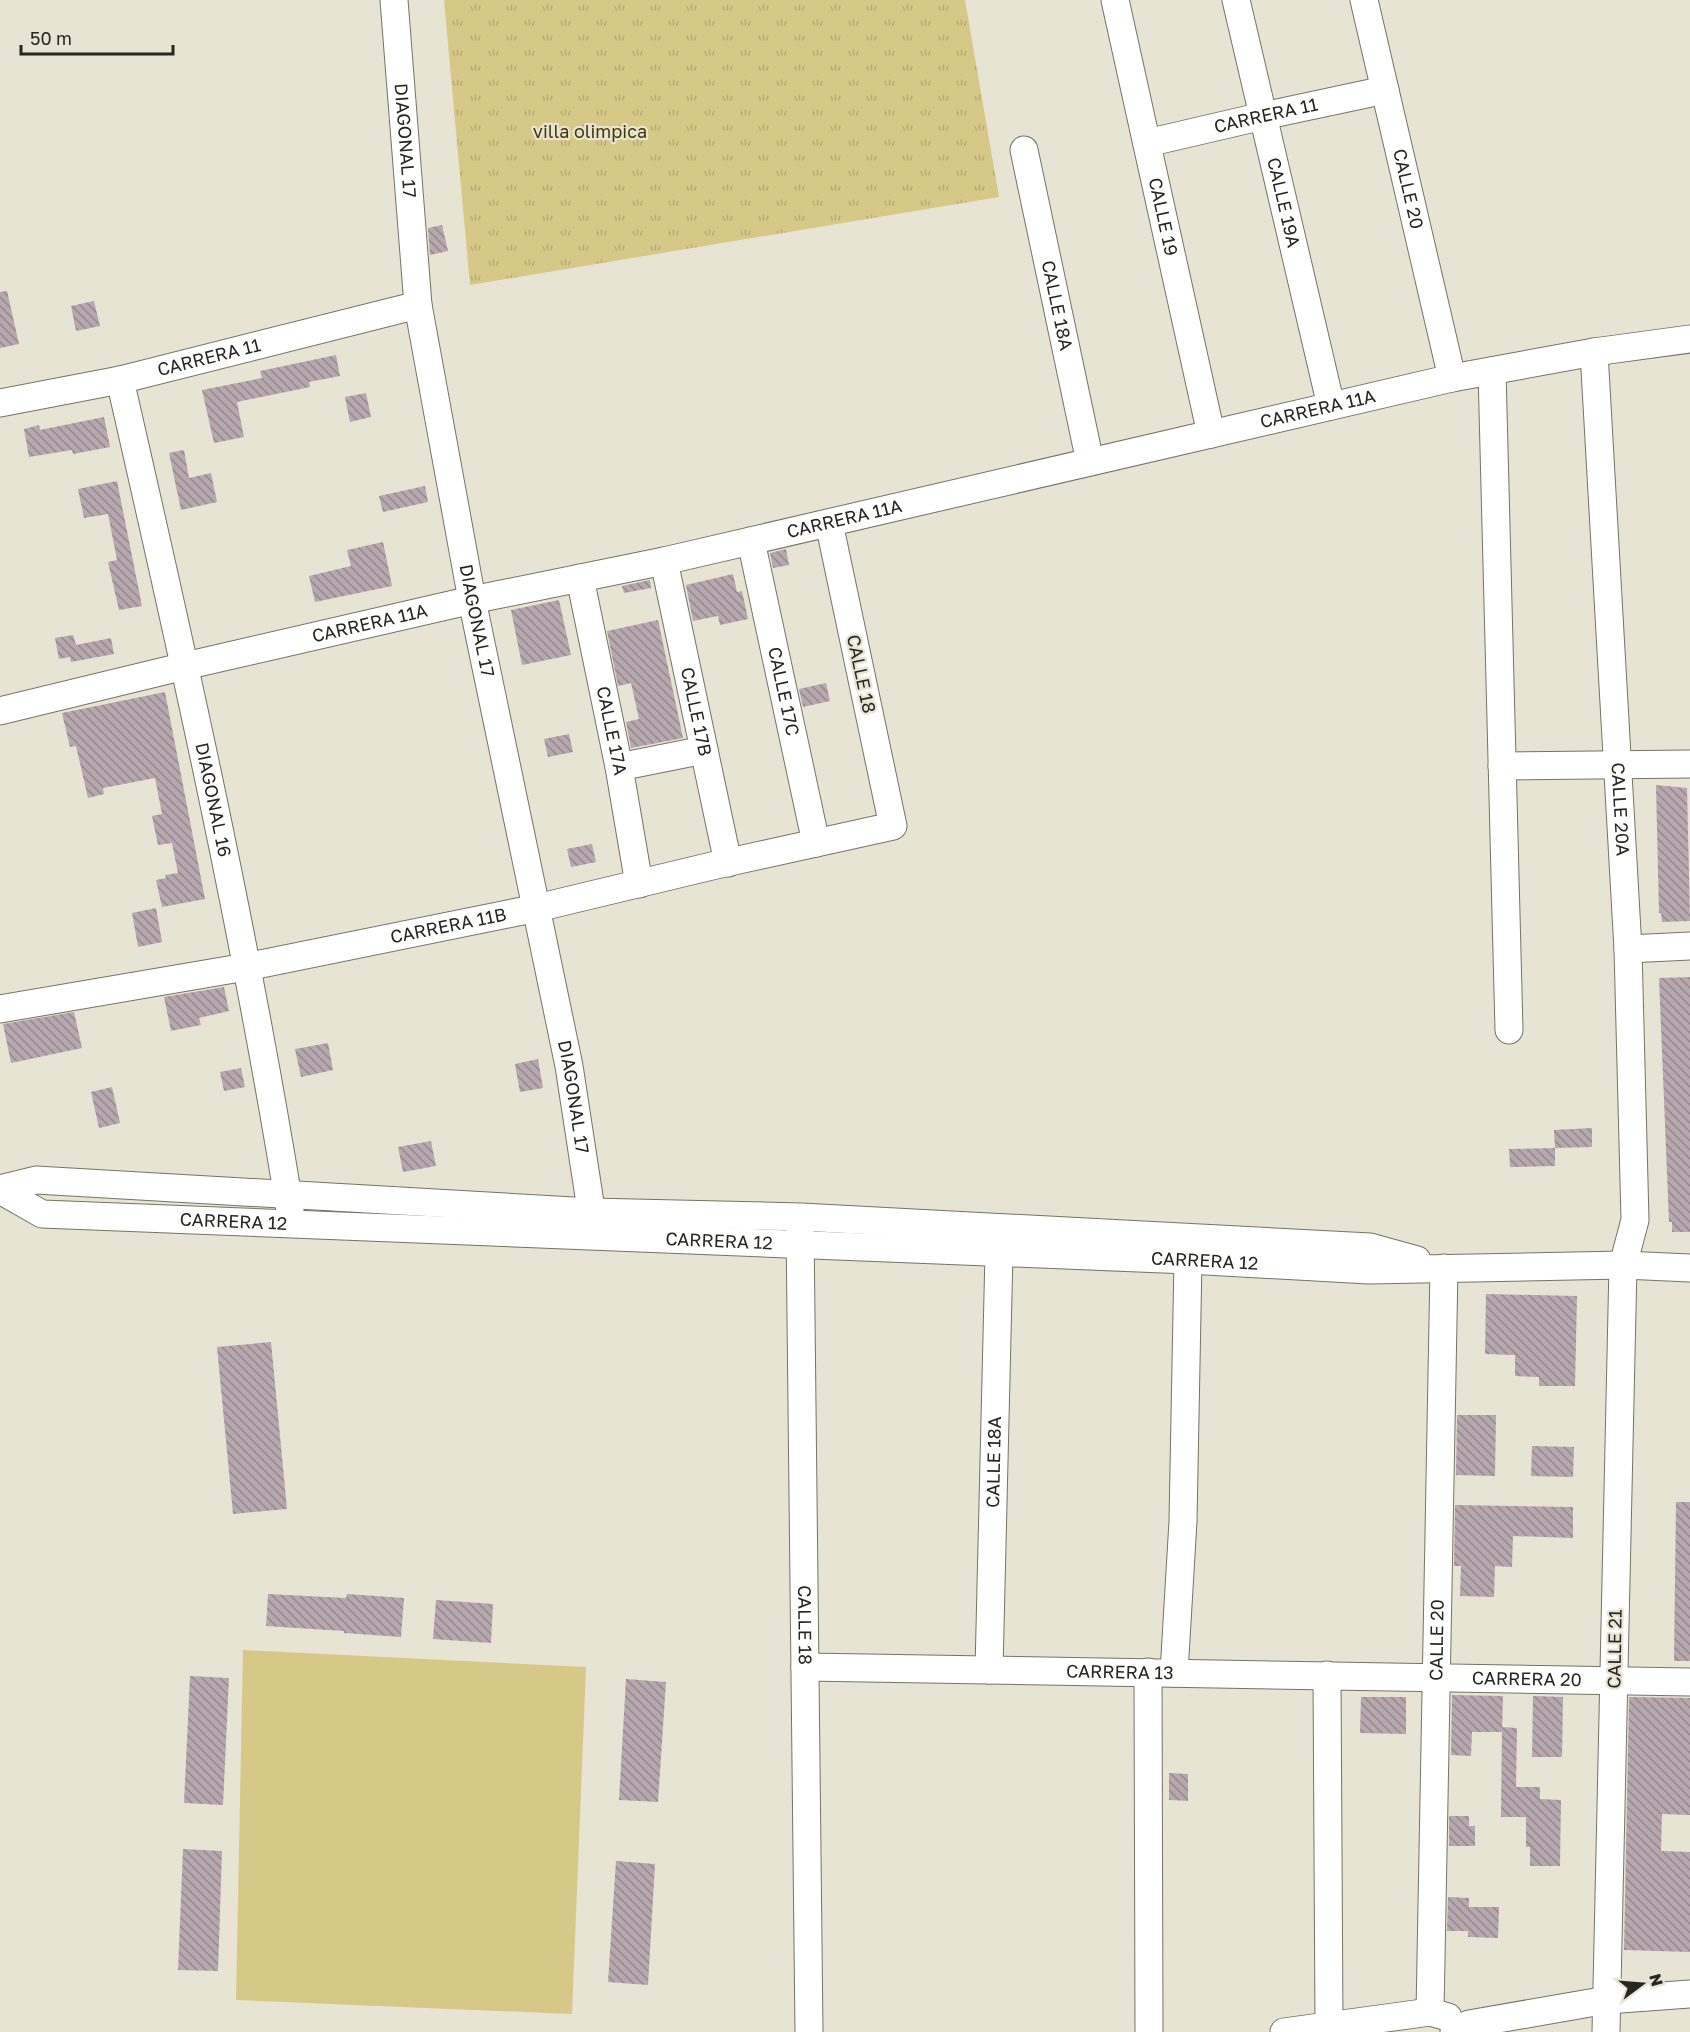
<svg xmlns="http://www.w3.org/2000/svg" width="1690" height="2032" font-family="'Golos Text',sans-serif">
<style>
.green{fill:#d6c887}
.park{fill:url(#park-tufts)}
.building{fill:url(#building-back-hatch)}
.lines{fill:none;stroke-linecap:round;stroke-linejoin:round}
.minor-casing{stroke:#767365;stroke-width:29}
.minor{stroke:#fff;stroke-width:27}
.labels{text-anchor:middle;stroke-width:4.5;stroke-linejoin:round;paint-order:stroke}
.street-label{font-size:18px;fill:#272620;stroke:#e7e4d4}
.park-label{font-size:18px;fill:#433900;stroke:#e7e4d4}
</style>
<defs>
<pattern id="park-tufts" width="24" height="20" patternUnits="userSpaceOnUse" patternTransform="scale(1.5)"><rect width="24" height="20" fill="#d6c887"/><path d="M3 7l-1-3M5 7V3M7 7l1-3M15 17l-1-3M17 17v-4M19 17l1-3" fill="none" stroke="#b8ac74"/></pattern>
<pattern id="building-back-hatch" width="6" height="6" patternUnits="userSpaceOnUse" patternTransform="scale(1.5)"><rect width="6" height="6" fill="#b7a7ae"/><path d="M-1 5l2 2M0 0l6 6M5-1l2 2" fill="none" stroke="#95888d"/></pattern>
</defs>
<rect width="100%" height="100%" fill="#e7e4d4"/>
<path class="green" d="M243,1650l343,17 -14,347 -336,-14z"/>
<path class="park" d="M444,0h521l34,197 -529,88z"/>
<path class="building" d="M442,225l6,26 -18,4 -2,-27z
M7,291l12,53 -19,4v-56z
M94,301l6,25 -24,5 -5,-25z
M336,355l4,21 -31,6 1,5 -73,15 7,35 -30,6 -12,-53 60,-12 -2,-7z
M366,393l5,24 -21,5 -5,-25z
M104,417l6,30 -37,7 -1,-4 -43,7 -5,-28 15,-4 1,5z
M184,450l5,28 22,-5 6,29 -36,8 -12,-57z
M117,481l25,125 -23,4 -11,-48 9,-2 -9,-46 -24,4 -6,-29z
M425,486l3,16 -45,10 -4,-16z
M383,542l9,44 -77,16 -6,-26 42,-10 -4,-16z
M786,549l3,16 -16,3 -3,-15z
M733,574l4,18 5,-1 6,28 -28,6 -2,-9 -25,5 -7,-36z
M650,580l1,8 -27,5 -2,-7z
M559,600l12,55 -49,10 -11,-55z
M658,620l25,118 -52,10 -5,-26 13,-3 -8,-36 -13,3 -11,-55z
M73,635l3,10 35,-7 3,16 -43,8 -1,-5 -11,2 -4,-21z
M826,683l4,18 -27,6 -4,-18z
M165,692l40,207 -43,8 -6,-27 10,-2 -1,-3 13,-2 -6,-30 -14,2 -6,-29 10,-2 -7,-36 -52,10 1,6 -16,4 -12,-52 -6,1 -8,-34z
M569,734l4,18 -25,5 -4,-18z
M1656,785l31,3 3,133 -28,1 -1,-9h-2z
M592,844l4,18 -25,5 -4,-18z
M156,908l6,34 -24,5 -6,-34z
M1690,977v255h-18v-10h-3l-10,-244z
M224,987l5,24 -30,7 2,7 -30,6 -7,-34z
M74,1012l8,36 -71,15 -8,-39z
M328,1043l5,27 -32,7 -6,-28z
M538,1059l5,29 -23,4 -5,-28z
M241,1068l4,19 -21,4 -4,-19z
M112,1087l8,36 -21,5 -8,-36z
M1592,1128v19l-37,1 -1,-18z
M431,1141l5,25 -33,6 -5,-25z
M1555,1148v18l-45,1 -1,-18z
M1486,1294l91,2 -2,90h-36v-9l-24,-1v-21l-30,-1z
M271,1342l16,167 -54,5 -16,-167z
M1457,1415h39l-1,61 -39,-1z
M1532,1446l42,1 -1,30 -42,-1z
M1676,1502h14v159h-16z
M1455,1505l118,2v31l-60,-2 -1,31 -17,-1 -1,31 -34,-1 1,-30h-7z
M268,1594l78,4 1,-4 57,4 -3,39 -57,-4v-2l-78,-5z
M436,1600l57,4 -2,39 -58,-4z
M190,1676l39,2 -6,127 -39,-2z
M626,1679l40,3 -8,120 -39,-2z
M1452,1695l51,1 -1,36h-30l-1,24 -20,-1z
M1533,1696l30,1 -1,60h-30z
M1361,1697h45v37l-46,-1z
M1629,1697l61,1v117l-28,-1 -1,37 29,1v100l-66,-2z
M1502,1727l15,1 -1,59h24v12l21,1 -1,66h-30v-19h-4v-30h-25z
M1169,1773l19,1v27l-19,-1z
M1449,1816h20v10h6v20h-26z
M183,1849l39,2 -4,120 -40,-1z
M616,1861l39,3 -7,121 -40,-3z
M1448,1897l21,1v9h30l-1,31 -30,-1v-6h-21z"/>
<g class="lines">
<defs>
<g id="minor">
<path id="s1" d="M394,0l24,305 54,295 97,466 25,163"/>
<path id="s2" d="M1115,0l96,434"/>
<path id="s3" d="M1236,0l95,406"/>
<path id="s4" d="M1364,0l88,378"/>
<path id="s5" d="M1147,143l116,-27 122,-26"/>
<path id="s6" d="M1024,150l66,312"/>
<path id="s7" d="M1594,352l34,597 7,271 -12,45 -17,767"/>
<path d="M1492,371l17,659"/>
<path id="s8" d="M120,380c63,275 125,551 170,830"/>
<path id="s9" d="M0,403l120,-23 298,-75"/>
<path id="s10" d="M751,541l65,302"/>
<path id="s11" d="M664,561l64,302"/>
<path id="s12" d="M580,578l39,189 20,117"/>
<path id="s13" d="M0,711l185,-45 287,-66 192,-39 788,-183 142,-26 96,-13"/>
<path d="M1502,766l188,-2"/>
<path d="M619,767l85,-17"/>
<path d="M1628,949l62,-3"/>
<path id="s14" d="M0,1009l246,-42 291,-59 179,-43 177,-39 -64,-303"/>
<path d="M0,1189l36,-9 555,32 210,5 569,30 47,13"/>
<path id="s15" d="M0,1190l42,24 1146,46 181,10 254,-5 67,3"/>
<path id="s16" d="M800,1227l9,805"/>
<path id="s17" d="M805,1667l885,15"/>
<path id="s18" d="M989,1670l10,-417"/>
<path d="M1148,1672l1,360"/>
<path d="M1174,1673l9,-152 5,-261"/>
<path d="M1327,1675l2,350"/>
<path id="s19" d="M1430,2012l14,-744"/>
<path d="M1284,2032l146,-20 18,5"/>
<path d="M1454,2032l15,-8 138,-24 83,-6"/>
</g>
</defs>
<use href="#minor" class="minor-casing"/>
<use href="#minor" class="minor"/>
</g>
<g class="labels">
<g class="street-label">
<text dy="6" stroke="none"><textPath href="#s5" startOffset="122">CARRERA 11</textPath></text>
<text dy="6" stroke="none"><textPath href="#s1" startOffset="141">DIAGONAL 17</textPath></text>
<text dy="6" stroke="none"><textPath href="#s4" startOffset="194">CALLE 20</textPath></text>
<text dy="6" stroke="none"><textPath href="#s3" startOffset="208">CALLE 19A</textPath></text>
<text dy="6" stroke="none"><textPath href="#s2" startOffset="222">CALLE 19</textPath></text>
<text dy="6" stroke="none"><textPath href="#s6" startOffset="159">CALLE 18A</textPath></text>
<text dy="6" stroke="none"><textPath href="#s9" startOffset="214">CARRERA 11</textPath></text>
<text dy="6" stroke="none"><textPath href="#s13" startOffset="1352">CARRERA 11A</textPath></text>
<text dy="6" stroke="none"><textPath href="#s13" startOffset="866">CARRERA 11A</textPath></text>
<text dy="6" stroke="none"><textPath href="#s1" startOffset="627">DIAGONAL 17</textPath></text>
<text dy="6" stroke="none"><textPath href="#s13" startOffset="380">CARRERA 11A</textPath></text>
<text transform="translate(861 674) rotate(78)" y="6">CALLE 18</text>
<text dy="6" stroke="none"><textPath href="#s10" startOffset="154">CALLE 17C</textPath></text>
<text dy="6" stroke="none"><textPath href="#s11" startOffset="154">CALLE 17B</textPath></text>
<text dy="6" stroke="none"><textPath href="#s12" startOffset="156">CALLE 17A</textPath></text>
<text dy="6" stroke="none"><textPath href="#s8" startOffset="430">DIAGONAL 16</textPath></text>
<text dy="6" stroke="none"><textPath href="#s7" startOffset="458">CALLE 20A</textPath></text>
<text dy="6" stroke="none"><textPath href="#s14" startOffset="456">CARRERA 11B</textPath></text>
<text dy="6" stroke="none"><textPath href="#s1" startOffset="1113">DIAGONAL 17</textPath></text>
<text dy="6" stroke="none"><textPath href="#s15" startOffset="240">CARRERA 12</textPath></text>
<text dy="6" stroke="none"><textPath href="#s15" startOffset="726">CARRERA 12</textPath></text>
<text dy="6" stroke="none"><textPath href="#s15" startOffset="1212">CARRERA 12</textPath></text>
<text dy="6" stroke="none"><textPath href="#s18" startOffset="208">CALLE 18A</textPath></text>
<text dy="6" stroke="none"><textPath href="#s16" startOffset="398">CALLE 18</textPath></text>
<text dy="6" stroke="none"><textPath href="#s19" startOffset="372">CALLE 20</textPath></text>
<text transform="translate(1615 1649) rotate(-89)" y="6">CALLE 21</text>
<text dy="6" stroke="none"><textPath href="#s17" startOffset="315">CARRERA 13</textPath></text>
<text dy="6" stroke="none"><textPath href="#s17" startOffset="722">CARRERA 20</textPath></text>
</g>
<g class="park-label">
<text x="590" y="138">villa olimpica</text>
</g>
</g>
<g transform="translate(1642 1984) rotate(74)" stroke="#e7e4d4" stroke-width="4.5" paint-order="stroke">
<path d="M0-4.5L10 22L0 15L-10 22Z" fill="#272620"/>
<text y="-9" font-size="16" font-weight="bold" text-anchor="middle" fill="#272620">N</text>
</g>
<path d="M21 45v9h152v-9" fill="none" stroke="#272620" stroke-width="3"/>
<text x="30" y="45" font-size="18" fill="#272620" stroke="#e7e4d4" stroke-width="4.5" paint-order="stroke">50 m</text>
</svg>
